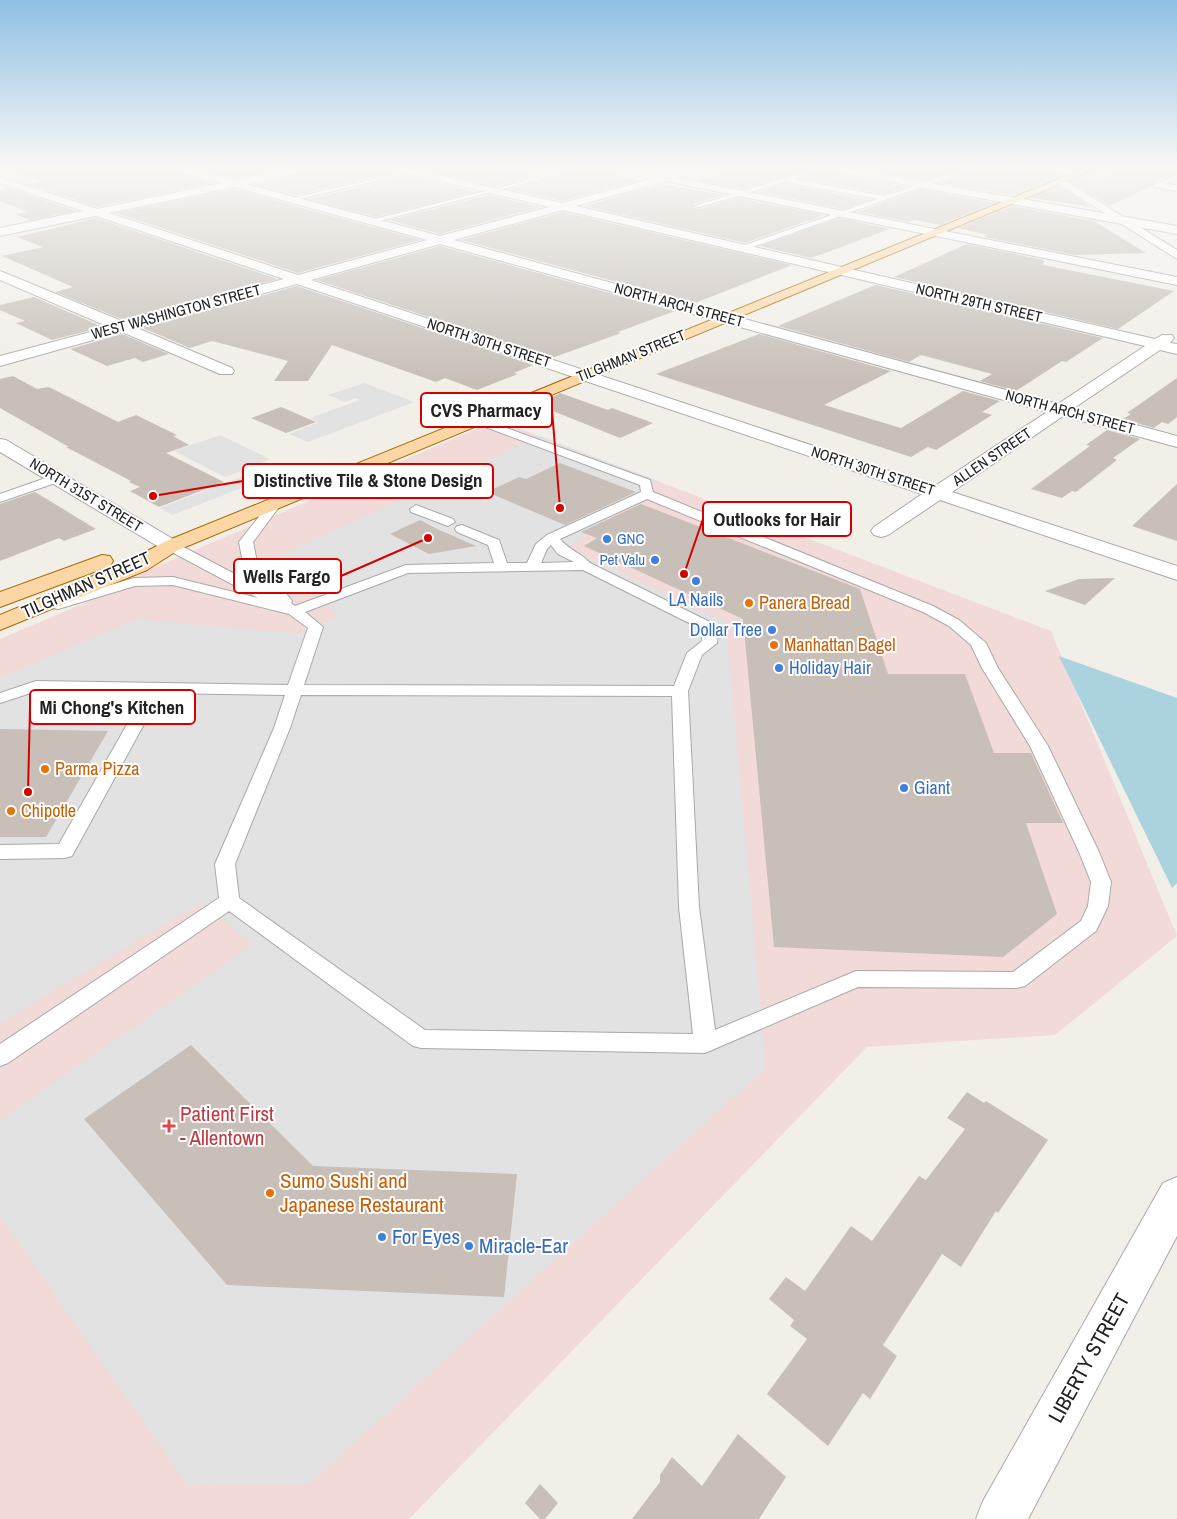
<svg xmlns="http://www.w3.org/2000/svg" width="1177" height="1519" font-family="'Archivo Narrow',sans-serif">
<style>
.commercial{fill:#f2dad9}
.parking{fill:#e2e2e2}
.water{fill:#aad3df}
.building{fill:#c7bfb8}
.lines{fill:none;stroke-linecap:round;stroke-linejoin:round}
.service-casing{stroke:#a9a9a9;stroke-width:2}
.minor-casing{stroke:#a9a9a9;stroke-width:2}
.tertiary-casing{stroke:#a9a9a9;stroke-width:2}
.primary-casing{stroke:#a06b00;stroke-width:2}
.service{fill:#fff;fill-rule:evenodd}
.minor{fill:#fff;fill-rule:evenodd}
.tertiary{fill:#fff;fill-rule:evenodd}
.primary{fill:#fcd6a4;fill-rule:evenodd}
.shop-dot{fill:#3f7fe0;stroke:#fff;stroke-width:2}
.food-dot{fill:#e8710a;stroke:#fff;stroke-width:2}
.health-dot{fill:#e0444e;stroke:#fff;stroke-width:2}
.labels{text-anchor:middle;stroke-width:4;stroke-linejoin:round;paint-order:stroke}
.far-street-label{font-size:15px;fill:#222;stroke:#fff}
.far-shop-label{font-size:15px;fill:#366cbe;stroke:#fff;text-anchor:start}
.street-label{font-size:18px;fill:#222;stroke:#fff}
.shop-label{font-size:18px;fill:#366cbe;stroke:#fff;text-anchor:start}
.food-label{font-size:18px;fill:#c56008;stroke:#fff;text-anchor:start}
.near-health-label{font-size:21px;fill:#be3a42;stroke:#fff;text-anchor:start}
.near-food-label{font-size:21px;fill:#c56008;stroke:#fff;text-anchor:start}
.near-shop-label{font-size:21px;fill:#366cbe;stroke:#fff;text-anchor:start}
.near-street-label{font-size:21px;fill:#222;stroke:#fff}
.leader{fill:none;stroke:#d40000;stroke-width:2}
.callout-dot{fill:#d40000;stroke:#fff;stroke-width:2}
.callout{fill:#fff;stroke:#d40000;stroke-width:2}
.callout-label{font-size:19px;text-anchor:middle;font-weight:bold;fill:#222}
</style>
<rect width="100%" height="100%" fill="#f2efe9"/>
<path class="commercial" d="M497,420l554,211 126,305 -122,99 -188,12 -458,472h-409v-880l113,-48 33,-20z"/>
<path class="parking" d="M364,383l50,19 -106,40 -19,-8 30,-12 -9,-4 50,-18 -5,-2 -10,4 -17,-7z
M220,435l50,24 -11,5 19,10 -106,41 -12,-7 81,-31 1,-3 -3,-2 -14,5 -51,-26z
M540,436l118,45 -90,67 158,74 40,446 -457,416 -121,2 -188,-270v-96l252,-175 -50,-43 -202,121v-345l136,-59 163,15 39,-17 -27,-26 -29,-19 3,-19z"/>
<path class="water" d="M1059,656l118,42v185l-5,5z"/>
<path class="building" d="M19,169h155l3,4 36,10 -116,24 -69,-23 15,-3 -25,-8z
M197,169h87l-50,9z
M312,169h15l14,3 16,-3h13l20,4 -94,22 -41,-11 50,-10z
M443,169h15l14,3 25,-3 35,8 -36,9 -65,-15z
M583,169l58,11 -79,21 -52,-12 71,-18z
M741,169h18l31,5 1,-5h19l-67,20 -45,-9z
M825,169h4l7,5 70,13 -21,7 -85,-16z
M860,169h99l-33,11z
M974,169h46l41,7 -48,19 -73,-12z
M1129,169h48v3l-20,8 -6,6 -41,20 -40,-24 9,-4 20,3z
M410,176l65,16 -99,25 -67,-18z
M661,184l63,11 -31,9 1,4 7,1 37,-11 86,17 -79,28 -161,-37z
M785,184l85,16 -27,9 -85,-17z
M1059,186l32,21 -61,-9z
M9,188l67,23 -46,9 -16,-6 14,-2 -28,-11v-11z
M234,189l186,51 -122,33 -182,-60z
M921,189l74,14 -55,22 -25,-5 -6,2 -51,-10z
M489,195l52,12 -101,27 -51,-14z
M1012,206l82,15 52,32 -71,2 -91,-18 4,-2 -30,-7z
M563,212l229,53 -97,38 -234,-63z
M96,218l182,61 -154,41 -69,-28 18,-5 -71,-31 41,-9 -26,-10z
M839,218l51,11 -79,29 -51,-12z
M967,244l77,16 -1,5 131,26 -56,38 -224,-52z
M440,246l235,65 -57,21 3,1 -69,25 -235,-78z
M875,285h1l227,53 -37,24 -4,-1 -46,30 -36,-10 12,-7 -71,-19 -12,7 -131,-36z
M297,286l236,79 -19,8 4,1 -41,16 -32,-12 -9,4 -104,-37 -24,36h-34l14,-20 -76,-20 -22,7 -47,-20z
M34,297l69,30 -51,13 -36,-17 9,-2 -25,-11v-5z
M122,334l47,20 -26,8 -8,-4 -28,8 -37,-17z
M759,334l132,37 -67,34 77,23 62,-37 37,10 -18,11 10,3 -56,35 -8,-3 -17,10 -255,-83z
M13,376l24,13 12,-2 69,35 18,-7 41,20 -4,1 16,9 -23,8 58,29 -65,25 -29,-16 10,-4 -11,-5 2,-1 -65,-34h3l-69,-39v-29z
M1177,378v39l-9,7 -6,-2 -8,6 -31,-9 8,-5 -4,-1z
M560,393l48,17 4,-2 41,15 -33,15 -72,-29 5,-12z
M281,407l35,15 -30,11 -35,-15z
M1107,430l33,9 -27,19 4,2 -41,32 -4,-1 -10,7 -31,-9 59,-43 -4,-1z
M560,463l76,29 -71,33 -78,-33 32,-15 7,2z
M1177,484v57l-45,-15z
M35,492l61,37 -32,12 -5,-3 -59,23v-57z
M641,504l219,85 28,85h77l29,79h37l32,70h-37l31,91 -54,43 -229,-10 -31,-328 -159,-73 13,-8 -16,-6z
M420,520l17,9 39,17 -47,8 -39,-20z
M1115,578l-30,27 -40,-14 34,-12z
M0,729l108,2 -62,106h-46z
M191,1045l122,121 204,8 -13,123 -277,-12 -143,-166z
M967,1092l17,11 2,-2 62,39 -50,73 -2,-2 -35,56 -19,-13 -59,91 14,11 -27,43 -7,-6 -35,53 -61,-52 40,-55 -17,-13 4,-6 -25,-21 17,-22 19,14 46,-65 21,15 47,-65 7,4 39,-51 -18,-11z
M738,1434l48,43 -27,42h-127l28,-37v-7l12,-18 30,29z
M540,1484l18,19 -13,16h-5l-15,-16z"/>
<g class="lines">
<defs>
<path id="service" d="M417,169h10l-136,32 -3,-2z
M505,169h11l27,5 1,2 28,-7h9l-210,54 -4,-2 173,-44z
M815,169h8l-30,10 92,17 79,-27h8l-227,81 -4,-2 1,-2 135,-47 -92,-17 -85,25 -6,-1z
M1177,174v4l-17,8 -5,-1z
M476,417l174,63 3,12 280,114 26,14 27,23 12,25 50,78 51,106 12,30 -3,24 -12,25 -71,55 -8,2 -159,-1 -153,66 -284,-5 -8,-2 -184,-135 -221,152 -8,3v-22l219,-146 -4,-34 59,-136 11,-33 -124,-2 -89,163 -7,2 -65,1v-14l59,-1 86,-151 -108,-2 -37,12v-10l36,-12 252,4 20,-57 -19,-14 -116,-29 -38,1 -77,23 -5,-1 -2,-3 2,-3 81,-24 39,-1 85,21 -92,-49 -2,-3 7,-4 5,1 93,49 -26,-29 -4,-21 33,-42 4,-1 6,4 -29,39 4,20 33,36 2,3 -1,2 4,3 111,-41 88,-2 -6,-18 -31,-13 -2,-3 2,-3 5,-1 37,15 8,23h20l9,-19 11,-9 94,-43 -1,-7 -168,-63 -2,-2 2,-2zM647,499l276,113 26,14 22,19 11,23 48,78 49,106 12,30 -3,24 -7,15 -68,51 -157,-1 -141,59 -16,-123 -11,-216 14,-36 15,-12 2,-15 -3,-3 -126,-62c-9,-10 -21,-13 -30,-24zM551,545l7,9 16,8 -33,1 6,-14zM583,570l120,60 -1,11 -15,12 -13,33 -370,-1 19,-58 -18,-15 103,-39zM301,695l371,1 7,211 14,127 -268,-4 -186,-132 -4,-34 55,-136z
M57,474l4,1 2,3 -2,3 -61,21v-8z
M416,505l37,14 2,3 -7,4 -37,-14 -1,-3z"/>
<path id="minor" d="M176,169h15l43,11 58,-11h18l-5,3 -58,12 193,52 109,-29 -152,-36 -1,-2h16l150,34 90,-24 -37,-8 -1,-2h18l33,6 24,-6h15l-1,2 -25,7 499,99v8l-512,-104 -89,25 579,133 7,-4h10l2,3 -4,5 7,1v10l-17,-4 -86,58 103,28v11l-114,-31 -111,76 225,74v14l-237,-80 -52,35 -7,2 -7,-2 -3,-4 3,-4 48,-33 -625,-210 -160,44 95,40 2,3 -2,3h-12l-98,-42 -122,34v-10l109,-29 -109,-47v-9l124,51 160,-43 -188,-63 -96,20v-8l83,-17 -83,-28v-6l97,32 124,-26 -44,-12zM234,187l193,53 -129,35 -189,-62zM563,210l582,136 -87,58 -604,-164zM440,244l607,168 -112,74 -624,-206z
M831,169h20l326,57v8l-341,-62z
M1047,169h23l14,2 1,2c-7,5 -31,1 -38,-4z
M1158,182l19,3v6l-23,-4 -1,-2z
M0,439l6,1 172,102 4,4 -4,4 -7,2 -7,-2 -164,-98z
M1177,1177v59l-149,283h-52l7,-18 180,-318z"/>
<path id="tertiary" d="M1061,178l116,72v9l-120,-76 -1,-2z"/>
<path id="primary" d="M1083,169h13l-918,381 -31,20 -147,60v-15l131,-55 33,-18z
M102,555l8,1 3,5 -3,5 -110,41v-15z"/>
</defs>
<use href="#service" class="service-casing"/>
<use href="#minor" class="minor-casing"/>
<use href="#tertiary" class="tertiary-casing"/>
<use href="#primary" class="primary-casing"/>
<use href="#service" class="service"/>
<use href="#minor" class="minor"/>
<use href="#tertiary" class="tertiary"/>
<use href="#primary" class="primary"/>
</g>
<linearGradient id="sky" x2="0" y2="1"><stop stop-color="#8fc0e4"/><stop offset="0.44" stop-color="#f9f8f5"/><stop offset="1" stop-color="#f9f8f5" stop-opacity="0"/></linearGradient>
<rect width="1177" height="381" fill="url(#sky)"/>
<g class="shop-dot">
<circle cx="607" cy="539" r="5"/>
<circle cx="655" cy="560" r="5"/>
<circle cx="696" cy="581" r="5"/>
<circle cx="772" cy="630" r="5"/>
<circle cx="779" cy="668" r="5"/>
<circle cx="904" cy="788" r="5"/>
<circle cx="382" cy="1237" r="5"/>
<circle cx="469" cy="1246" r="5"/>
</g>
<g class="food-dot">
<circle cx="749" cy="603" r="5"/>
<circle cx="774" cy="645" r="5"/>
<circle cx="45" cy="769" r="5"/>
<circle cx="11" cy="811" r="5"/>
<circle cx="270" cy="1193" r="5"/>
</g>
<path class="health-dot" d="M166.5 1118.5h5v5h5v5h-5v5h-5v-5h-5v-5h5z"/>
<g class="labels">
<g class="far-street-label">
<text transform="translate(979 303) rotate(13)" y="5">NORTH 29TH STREET</text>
<text transform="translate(679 305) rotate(15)" y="5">NORTH ARCH STREET</text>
<text transform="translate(176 312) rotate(-15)" y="5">WEST WASHINGTON STREET</text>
<text transform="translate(489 343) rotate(18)" y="5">NORTH 30TH STREET</text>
<text transform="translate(631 356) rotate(-22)" y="5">TILGHMAN STREET</text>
<text transform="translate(1070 412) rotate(15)" y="5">NORTH ARCH STREET</text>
<text transform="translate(992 457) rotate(-34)" y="5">ALLEN STREET</text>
<text transform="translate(873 471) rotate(18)" y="5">NORTH 30TH STREET</text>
<text transform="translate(86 495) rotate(31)" y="5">NORTH 31ST STREET</text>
</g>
<g class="far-shop-label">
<text x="617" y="544">GNC</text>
<text x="645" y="565" text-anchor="end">Pet Valu</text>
</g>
<g class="street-label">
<text transform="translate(86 585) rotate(-24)" y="6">TILGHMAN STREET</text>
</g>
<g class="shop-label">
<text x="696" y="606" text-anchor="middle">LA Nails</text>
<text x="762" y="636" text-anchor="end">Dollar Tree</text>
<text x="789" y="674">Holiday Hair</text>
<text x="914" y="794">Giant</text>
</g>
<g class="food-label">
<text x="759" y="609">Panera Bread</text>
<text x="784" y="651">Manhattan Bagel</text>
<text x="55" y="775">Parma Pizza</text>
<text x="21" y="817">Chipotle</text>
</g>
<g class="near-health-label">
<text x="180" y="1121">Patient First<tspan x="180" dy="24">- Allentown</tspan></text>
</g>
<g class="near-food-label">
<text x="280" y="1188">Sumo Sushi and<tspan x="280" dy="24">Japanese Restaurant</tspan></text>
</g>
<g class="near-shop-label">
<text x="392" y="1244">For Eyes</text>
<text x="479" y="1253">Miracle-Ear</text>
</g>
<g class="near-street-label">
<text transform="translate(1089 1358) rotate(-61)" y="7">LIBERTY STREET</text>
</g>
</g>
<path class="leader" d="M560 508L552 410M153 496L243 481M684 574L703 519M428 538L341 576M28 792L30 707"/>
<g class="callout-dot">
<circle cx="560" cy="508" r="5"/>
<circle cx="153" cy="496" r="5"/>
<circle cx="684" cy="574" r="5"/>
<circle cx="428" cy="538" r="5"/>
<circle cx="28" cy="792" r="5"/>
</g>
<g class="callout">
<rect x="421" y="393" width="131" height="34" rx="5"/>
<rect x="243" y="464" width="250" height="34" rx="5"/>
<rect x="703" y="502" width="148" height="34" rx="5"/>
<rect x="234" y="559" width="107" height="34" rx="5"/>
<rect x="30" y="690" width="165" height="34" rx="5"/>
</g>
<g class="callout-label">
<text x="486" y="417">CVS Pharmacy</text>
<text x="368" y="487">Distinctive Tile &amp; Stone Design</text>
<text x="777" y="526">Outlooks for Hair</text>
<text x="287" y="583">Wells Fargo</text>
<text x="112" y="714">Mi Chong's Kitchen</text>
</g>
</svg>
